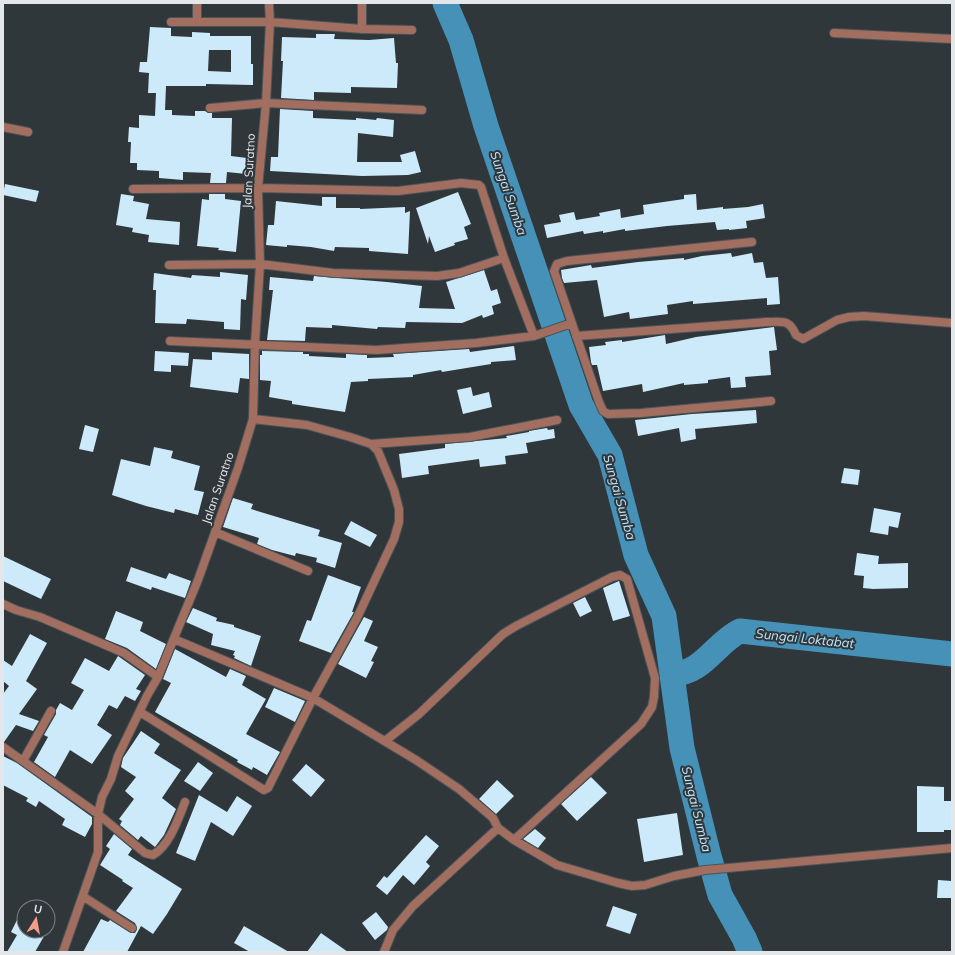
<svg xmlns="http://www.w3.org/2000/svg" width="955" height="955" font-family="Mulish,sans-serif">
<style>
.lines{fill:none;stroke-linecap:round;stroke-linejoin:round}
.river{stroke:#4691b7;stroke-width:25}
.building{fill:#cdeafa;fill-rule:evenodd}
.minor-casing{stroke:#4d5357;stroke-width:10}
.minor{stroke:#a16e60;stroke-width:8}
.labels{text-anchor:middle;stroke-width:4;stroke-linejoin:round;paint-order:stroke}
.street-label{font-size:12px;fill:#e3e7ea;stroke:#30373b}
.water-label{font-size:13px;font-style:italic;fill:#bfe4fa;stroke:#30373b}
</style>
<rect width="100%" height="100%" fill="#30373b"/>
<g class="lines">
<path class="river" d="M445,3l16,37 25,86 95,279 29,50 26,100 28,61 18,132 27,108 11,39 24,43 6,14
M672,674c31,0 43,-31 68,-43l212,23"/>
</g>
<path class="building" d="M150,27l21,1v8l21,1v-5l18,1v3h41v28h2v21l-47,-1v2h-40l-1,24h7v5l23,1v-5h10l3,2h4v5h20l-1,38 16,2 -1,16 -19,-2 -1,11h-16l1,-10 -28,-1v8l-24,-2v-7l-22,-1v-7h-7l1,-21h-3l1,-15 10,1v-13l16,1 1,-23h-8l1,-20 -10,-1 1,-10h7zM209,50h22v22l-23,-1z
M316,34h19l-1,5 35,1 25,-2 2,25h2l-1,25 -46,-1v6l-37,-1v8l-33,-2 2,-37h-2l1,-24 34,1z
M280,109l33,2v7l43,2v-2l20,2 1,-2 17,2 -1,17 -35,-4 -1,29h45l-2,-7 15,-4 6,21 -13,3 -46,1 -92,-5 1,-14h7z
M5,184l34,7 -3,11 -33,-7z
M458,192l13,32 -7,3 4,12 -14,4 1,2 -20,7 -6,-16 -1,8 -12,-36z
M121,194l13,2 -1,5 16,3 -3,15 34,3 -1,23 -31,-3 1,-7 -17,-3 1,-4 -17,-3z
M209,194h16v5l16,2 -5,51 -18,-2 1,-2 -22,-2 5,-47 7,1z
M696,194l1,16 26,-3v2l25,-2 15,-3 2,14 -19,3 1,7 -18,2v-1l-12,1 -2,-8 -48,4 -42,5v-2l-22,4v-2l-19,3 -1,-3 -36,7 -3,-13 17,-3 -2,-7 15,-3 2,8 24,-4 -1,-3 21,-4 1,9 23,-4 -1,-9 41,-6v-4z
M322,197h14v11h24v1l45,-2v6l5,-2 -2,43 -39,-3v-3l-34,-1 -1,4 -23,-4 -24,-2v2l-21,-2 2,-20h6l2,-24 46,5z
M731,253l1,4 20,-4 2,10 9,-1 3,16 12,-1 2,27 -13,1v-7l-74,6v-3l-26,4 1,9 -38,5 -1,-7 -25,5 -7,-37 -33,3 -2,-5 -1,-8 30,-5 1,3 46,-6 46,-4v2l18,-4z
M484,270l7,21 6,-2 4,14 -9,3 2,8 -11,4 -1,-3 -20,8 -56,-1 -1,6 -27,-1 -1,2 -45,-4v3l-26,-1 -1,14 -38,-1 6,-50h-4l1,-13 43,4 1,-5 73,6 35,4 -3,22 36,1 -9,-27z
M220,272l28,3 -2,25 -5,-1 -1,31 -16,-1v-7l-37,-3 -1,5 -31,-1 1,-33h-3l1,-17 37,5 1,-3 28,2z
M774,327l3,23 -8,1 2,24 -26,2 1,10 -15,1 -1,-11 -22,3v3l-24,2v-2l-41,9 -1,-8 -39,7 -6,-26h-5l-1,-3 -2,-15 17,-2 -1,-3 17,-2v2l43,-7 1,9 30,-7z
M514,346l2,14 -25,2v2l-49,8 -1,-2 -28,5v2l-45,2v2l-17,1 -6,30 -53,-8v-3l-23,-4 2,-16 -11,-1v-25h2v-4l41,1v2h6v2l37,2v-4l21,1v3l27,-1 -1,-3 76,-5 1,3z
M155,351l34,2 -1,13 -17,-1v7l-17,-1z
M212,352l37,2v25l-9,-1 -2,15 -48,-6 3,-28 19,1z
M471,387l2,9 16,-4 3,15 -29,7 -6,-24z
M756,410l1,13 -62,6 1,10 -15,3 -2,-14 -41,8 -3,-16 57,-6z
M85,425l14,4 -6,23 -14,-3z
M547,428l1,2 6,-1 1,9 -29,5 2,10 -23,3 1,8 -26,3 -1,-8 -51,7 1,8 -27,4 -3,-24 46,-6v-4l62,-6 -1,-2 23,-4v-1z
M154,447l19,4 -2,7 29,8 -6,24 10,2 -6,23 -23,-6 -1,4 -28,-7 -34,-11 9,-36 29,7z
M844,468l16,2 -2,15 -17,-2z
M233,498l20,6 -2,5 69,21 -2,6 24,7 -7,25 -19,-6 1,-4 -21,-5 -1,3 -23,-6 -15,-6 2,-6 -36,-11z
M874,508l27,5 -3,15 -9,-2 -1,9 -18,-3z
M351,521l26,14 -7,12 -26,-13z
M857,553l22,3 -1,8 30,-1v25l-35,1 -10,-1 1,-12 -10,-1z
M3,556l48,23 -10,20 -38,-18z
M131,567l35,12 3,-6 22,8 -6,17 -33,-11 -1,3 -25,-9z
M328,575l33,12 -9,25h2l-23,41 -32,-12 8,-21 4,1z
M619,581l11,35 -17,5 -10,-33z
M585,597l7,14 -12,6 -7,-14z
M193,608l24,10 -1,3 18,4v2l27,9 -10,30 -17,-8 1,-2 -2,-1 2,-4 -24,-6 2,-11 -27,-12z
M116,611l27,11 -3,9 26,13 -10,25 -29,-21 -22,-9z
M364,617l9,4 -9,20 14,6 -7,14 3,1 -8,16 -28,-14z
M30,634l17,9 -21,38 11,8 -18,25 20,7 -6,10 -17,-6 -12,17h-1v-48l6,-8 -6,-5v-21l9,6z
M175,649l51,28 4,-8 16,7 -4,9 24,14 -20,35 34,18 -13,23 -14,-8 -1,3 -15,-8 1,-2 -83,-48 16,-29 -8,-4z
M118,656l27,19 -9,14 5,2 -6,10 -10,-5 -8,13 -8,-4 -12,20 15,10 -20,29 -22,-14 -15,27 -21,-15 14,-25 -4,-2 12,-21v-4l4,-7 12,7 12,-20 -13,-7 14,-25 24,13z
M274,688l31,13 -10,21 -30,-15z
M141,731l19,13 -6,9 27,17 -19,28 14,11 -12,26 -9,12 -14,-11 -3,4 -18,-15 2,-4 -3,-2 15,-20 -9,-8 11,-14 -15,-10 2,-9z
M3,756l14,7 75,54v7l-7,13 -23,-12 3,-6 -26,-18 -3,6 -10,-6 2,-3 -25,-13z
M198,762l15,11 -13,18 -16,-10z
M306,764l19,16 -14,17 -19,-17z
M591,777l16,16 -30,28 -16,-17z
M497,780l17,16 -18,18 -17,-15z
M917,786l27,1v14h8v29h-8v2h-27z
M199,795l28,17 10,-16 15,10 -19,30 -22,-14 -16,39 -19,-8z
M677,813l6,42 -39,7 -7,-43z
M535,829l11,9 -8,10 -15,-9z
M114,834l18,15 -4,6 54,34 -15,25 -14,20 -12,-8 -14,26h-44l18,-33 7,3 2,-2 21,13h4l2,-4 -2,-6 -19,-12 17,-23 -11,-7 1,-1 -23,-15 10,-16 -4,-3z
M426,835l13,11 -13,16 4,4 -16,19 -11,-10 -16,20 -11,-9 8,-10 3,2z
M938,880l14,1v17h-15z
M24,906v25h23l-12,21h-28l10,-17 -6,-3z
M613,906l24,8 -7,20 -24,-8z
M376,912l12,15 -1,3 -12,10 -13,-17z
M244,926l45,26h-39l-16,-9z
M321,933l27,19h-41z"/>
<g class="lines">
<defs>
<path id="minor" d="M197,3v19h73l92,7 50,1
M171,22h26
M362,29v-26
M834,33l118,6
M210,108l56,-5 156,7
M3,127l25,5
M133,189l125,-1 140,3 63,-8 18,2 2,2 23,71 30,78
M752,242l-185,19 -10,3 -3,7 45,131 4,9 5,3 33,-1 130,-12
M169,265l91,-1 73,9 104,3 22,-3 45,-15
M576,336l191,-14c16,0 22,-3 29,13l7,4 34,-19 12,-3 15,-1 88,7
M170,341l206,9 100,-7 58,-7 38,-13
M371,444l99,-7 87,-17
M215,532l93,39
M3,604l13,6 24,7 84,36 34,24
M174,639l139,59 103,62 43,29 34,29 5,10 16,12 43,25 61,18 14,3 13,-1 29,-9 31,-6 247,-22
M140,712l124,78 4,-2 45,-90 44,-80 37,-79 5,-17v-13l-5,-19 -16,-39 -7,-7 -21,-7 -43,-12 -54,-6
M385,741l34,-27 84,-80 13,-8 96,-49 8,-2 7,4 28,99 -1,19 -2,10 -11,17 -127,116
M3,747l95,67 47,39 8,2c17,-10 25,-36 32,-53
M23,761l28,-50
M84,897l48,31
M63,952l35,-100v-38l4,-17 9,-18 7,-23 29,-60 11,-19 40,-97 40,-112 15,-49 2,-75 5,-80 -2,-76 8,-85 4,-81 -1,-19
M384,952l9,-22 20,-24 85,-78"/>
</defs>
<use href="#minor" class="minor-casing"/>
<use href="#minor" class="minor"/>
</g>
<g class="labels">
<g class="street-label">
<text transform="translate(249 171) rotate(-87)" y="4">Jalan Suratno</text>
<text transform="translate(218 488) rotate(-71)" y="4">Jalan Suratno</text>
</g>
<g class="water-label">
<text transform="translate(509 193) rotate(71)" y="5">Sungai Sumba</text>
<text transform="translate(620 497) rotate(74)" y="5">Sungai Sumba</text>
<text transform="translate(805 638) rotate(6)" y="5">Sungai Loktabat</text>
<text transform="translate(697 809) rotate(76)" y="5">Sungai Sumba</text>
</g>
</g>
<rect width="955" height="955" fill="none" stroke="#e3e7ea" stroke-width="8"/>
<g transform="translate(36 919) rotate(11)"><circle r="19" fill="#30373b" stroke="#787d81"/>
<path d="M0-3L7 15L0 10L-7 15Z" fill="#f49e87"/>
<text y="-6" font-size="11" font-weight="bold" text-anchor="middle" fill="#e3e7ea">U</text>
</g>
</svg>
